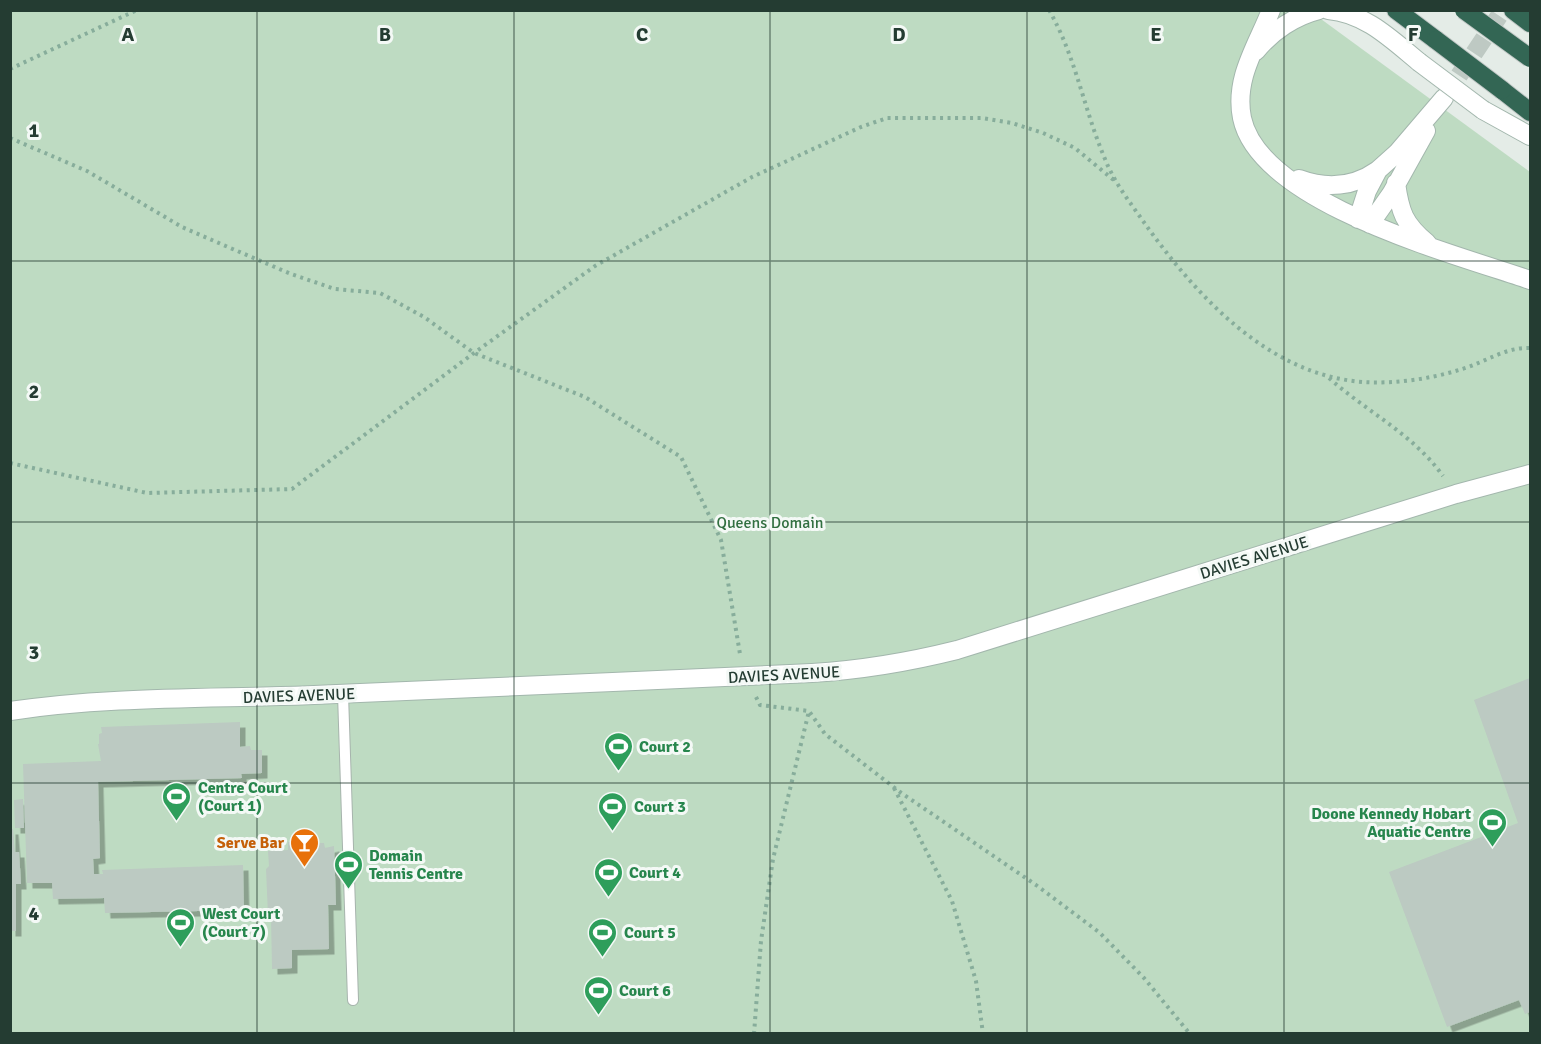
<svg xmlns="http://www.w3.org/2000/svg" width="1541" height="1044" font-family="Signika,sans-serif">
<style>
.green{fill:#bedbc2}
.building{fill:#bccac2;filter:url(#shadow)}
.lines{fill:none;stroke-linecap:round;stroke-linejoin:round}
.secondary-tunnel{stroke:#bec9c3;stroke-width:18;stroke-dasharray:18 9;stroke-linecap:butt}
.lane-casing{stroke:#a7b4ad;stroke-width:12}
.secondary-casing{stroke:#a3b7ad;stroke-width:20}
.highway-casing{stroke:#c2c8c6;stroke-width:20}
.path{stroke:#87ad9b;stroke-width:4;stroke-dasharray:3 4.5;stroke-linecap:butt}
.lane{stroke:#fff;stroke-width:10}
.secondary{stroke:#fff;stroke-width:18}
.highway{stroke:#336654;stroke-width:18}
.secondary-bridge-casing{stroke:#a3b7ad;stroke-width:20;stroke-linecap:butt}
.highway-bridge-casing{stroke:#c2c8c6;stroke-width:20;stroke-linecap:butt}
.secondary-bridge{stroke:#fff;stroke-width:18}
.highway-bridge{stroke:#336654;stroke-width:18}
.grid{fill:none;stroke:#243c32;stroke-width:1.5;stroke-opacity:0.55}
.labels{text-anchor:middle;stroke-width:6;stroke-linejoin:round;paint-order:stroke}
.park-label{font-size:16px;fill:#327041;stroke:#f4f9f6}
.street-label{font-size:16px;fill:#243c32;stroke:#f4f9f6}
.leisure-label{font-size:16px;font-weight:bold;fill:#27864d;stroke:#f4f9f6;text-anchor:start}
.food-label{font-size:16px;font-weight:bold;fill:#c56008;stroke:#f4f9f6;text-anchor:end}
.grid-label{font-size:20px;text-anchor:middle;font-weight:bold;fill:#243c32;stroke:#f4f9f6;stroke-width:6;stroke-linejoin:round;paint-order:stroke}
</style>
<defs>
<filter id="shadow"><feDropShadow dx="5.5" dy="5.5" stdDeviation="0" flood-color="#0004"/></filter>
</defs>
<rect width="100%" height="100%" fill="#e4ece7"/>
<path class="green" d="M11,11h1299l220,161v861h-1519z"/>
<path class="building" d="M1530,678v334l-5,2 -6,-14 -72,27 -58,-155 129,-49 -44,-123z
M240,722v25l10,-1 1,4h11v23l-21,1 1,4 -144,4 2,76 -7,1 1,15h9l-1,-4 141,-5 1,45 -139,3 -1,-15 -51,1 -1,-16h-25l-4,-119 78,-3 -3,-17h1v-10l3,-1 -1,-6z
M23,799l1,29h-9l-1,-28z
M10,829h3l2,23h4l2,32h-5v47h-6z
M288,842l36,1 1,5 9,-2 2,59h-8l1,44 -37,1v18l-20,1 -1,-53 -3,-1 -2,-46 3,-3 -1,-15 20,-1z"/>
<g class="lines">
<path class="secondary-tunnel" d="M1444,98l59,-88"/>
<defs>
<path id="lane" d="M343,694l10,306"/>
<path id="secondary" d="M1271,10c-14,36 -37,68 -29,108 18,86 216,137 288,162
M1328,10c37,3 63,29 91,52
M1256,51c16,-20 39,-35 63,-41
M1483,110l47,26
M1299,179c27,10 55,8 79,-9
M1396,183c4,29 8,41 31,60
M1358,219l9,-28 11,-21 19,-17 47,-55
M1370,224l21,-30 35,-63
M10,711c100,-15 203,-12 304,-16 166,-6 332,-15 498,-22 49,-3 97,-11 145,-23l499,-156 74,-20"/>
<path id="highway" d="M1396,10l40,30
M1513,10l17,13
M1502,90l28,22"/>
</defs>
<use href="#lane" class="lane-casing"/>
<use href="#secondary" class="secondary-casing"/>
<use href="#highway" class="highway-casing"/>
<path class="path" d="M1049,10c27,47 35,100 56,149 9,23 24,42 38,62 52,73 124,154 220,161 32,2 68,-3 99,-13 24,-7 43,-22 68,-21
M10,69l127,-59
M10,138l77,33 95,56 46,20 63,27 44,15 45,4 44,24 50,36 111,44 96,60 40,83 19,114
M1329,378c38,34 84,56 114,98
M10,463l137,30 145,-4 182,-136 121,-87 157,-89 109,-50 26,-9h95l30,5 31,10 32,15 41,34
M756,697l4,8 49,6 16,23 75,58 136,93 64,48 44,45 46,56
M894,788l58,113 24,80 7,53
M754,1034l7,-93 12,-82 36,-148"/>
<use href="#lane" class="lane"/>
<use href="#secondary" class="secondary"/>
<use href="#highway" class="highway"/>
<defs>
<path id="secondary-bridge" d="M1419,62l64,48"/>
<path id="highway-bridge" d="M1464,10l66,48
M1436,40l66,50"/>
</defs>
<use href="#secondary-bridge" class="secondary-bridge-casing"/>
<use href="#highway-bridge" class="highway-bridge-casing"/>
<use href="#secondary-bridge" class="secondary-bridge"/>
<use href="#highway-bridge" class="highway-bridge"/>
</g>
<path class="grid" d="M257,10v1024M514,10v1024M770,10v1024M1027,10v1024M1284,10v1024M10,261h1520M10,522h1520M10,783h1520"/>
<defs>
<symbol id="stadium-pin" viewBox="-11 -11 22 30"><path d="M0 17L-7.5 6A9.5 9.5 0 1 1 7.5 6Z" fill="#2e9e5b" stroke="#f4f9f6"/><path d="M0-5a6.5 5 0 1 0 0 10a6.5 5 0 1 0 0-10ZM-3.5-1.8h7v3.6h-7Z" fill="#fff"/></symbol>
<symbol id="bar-pin" viewBox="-11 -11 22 30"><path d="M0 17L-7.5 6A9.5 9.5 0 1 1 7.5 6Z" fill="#e8710a" stroke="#f4f9f6"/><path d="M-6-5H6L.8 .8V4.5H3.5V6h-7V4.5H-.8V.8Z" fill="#fff"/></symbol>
</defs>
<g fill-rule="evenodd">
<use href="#stadium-pin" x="602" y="730" width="33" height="45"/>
<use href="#stadium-pin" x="160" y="780" width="33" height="45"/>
<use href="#stadium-pin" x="596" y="790" width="33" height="45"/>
<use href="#stadium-pin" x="1476" y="806" width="33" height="45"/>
<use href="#bar-pin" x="288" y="826" width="33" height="45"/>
<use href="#stadium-pin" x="332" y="848" width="33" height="45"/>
<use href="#stadium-pin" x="592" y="856" width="33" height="45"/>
<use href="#stadium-pin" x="164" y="906" width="33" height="45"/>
<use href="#stadium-pin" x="586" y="916" width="33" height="45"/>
<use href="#stadium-pin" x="582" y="974" width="33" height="45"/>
</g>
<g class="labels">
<g class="park-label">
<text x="770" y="528">Queens Domain</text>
</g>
<g class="street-label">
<text transform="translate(1254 557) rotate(-17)" y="6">DAVIES AVENUE</text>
<text transform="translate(784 674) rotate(-3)" y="6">DAVIES AVENUE</text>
<text transform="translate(299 695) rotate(-2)" y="6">DAVIES AVENUE</text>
</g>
<g class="leisure-label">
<text x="639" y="752">Court 2</text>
<text x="198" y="793">Centre Court<tspan x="198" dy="18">(Court 1)</tspan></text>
<text x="634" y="812">Court 3</text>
<text x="1471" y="819" text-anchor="end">Doone Kennedy Hobart<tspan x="1471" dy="18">Aquatic Centre</tspan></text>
<text x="369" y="861">Domain<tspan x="369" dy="18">Tennis Centre</tspan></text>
<text x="629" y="878">Court 4</text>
<text x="202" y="919">West Court<tspan x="202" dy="18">(Court 7)</tspan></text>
<text x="624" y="938">Court 5</text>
<text x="619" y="996">Court 6</text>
</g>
<g class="food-label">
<text x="284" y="848">Serve Bar</text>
</g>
</g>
<g class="grid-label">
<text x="128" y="41">A</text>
<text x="385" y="41">B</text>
<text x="642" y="41">C</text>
<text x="899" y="41">D</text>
<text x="1156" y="41">E</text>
<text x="1413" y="41">F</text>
<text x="34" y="137">1</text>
<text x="34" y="398">2</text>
<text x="34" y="659">3</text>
<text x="34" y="920">4</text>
</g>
<rect width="1541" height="1044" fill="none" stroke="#243c32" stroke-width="24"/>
</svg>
